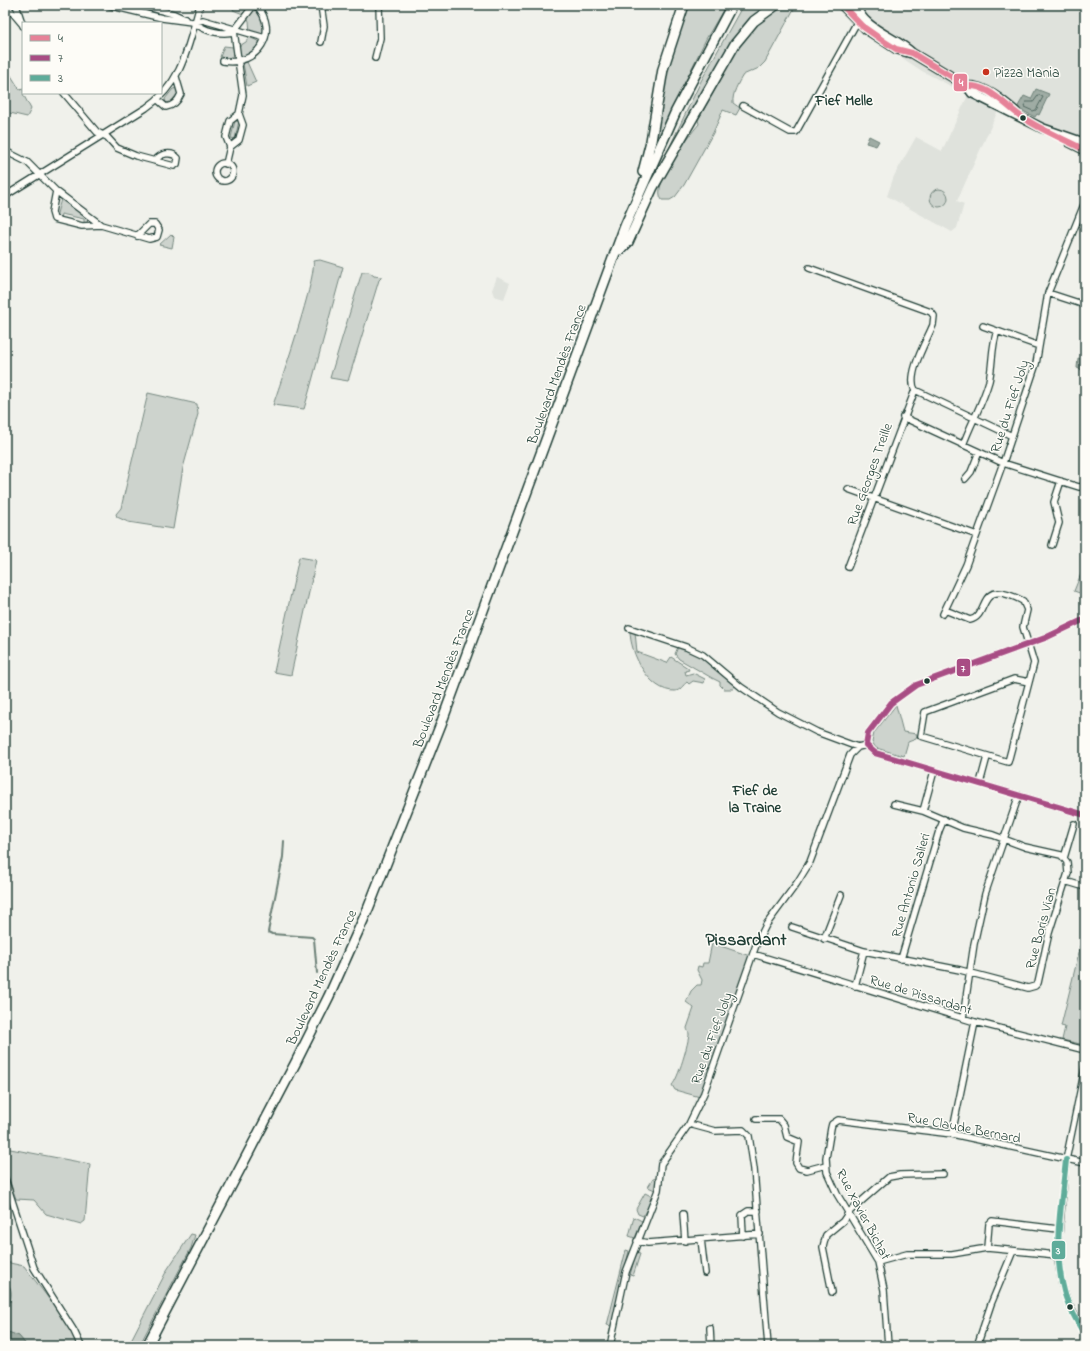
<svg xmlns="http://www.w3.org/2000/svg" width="1090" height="1351" font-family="'Indie Flower',sans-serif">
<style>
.built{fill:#dfe2dc}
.green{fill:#cdd3cd;stroke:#768880}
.water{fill:#9faca4;stroke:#6c8077}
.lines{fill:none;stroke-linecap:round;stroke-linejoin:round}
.shore{stroke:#526961;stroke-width:1}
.stream{stroke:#6c8077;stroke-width:2}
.street-casing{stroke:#1f3d34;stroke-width:8}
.secondary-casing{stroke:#1f3d34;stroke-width:11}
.primary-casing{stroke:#1f3d34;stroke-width:12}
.street{stroke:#fdfcf7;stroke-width:5.5}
.secondary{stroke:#fdfcf7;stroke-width:8}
.primary{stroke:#fdfcf7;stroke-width:9}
.bus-1-casing{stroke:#fdfcf7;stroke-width:9}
.bus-2-casing{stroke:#fdfcf7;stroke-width:9}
.bus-3-casing{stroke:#fdfcf7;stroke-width:9}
.bus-1{stroke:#e68298;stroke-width:6}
.bus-2{stroke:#a84d84;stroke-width:6}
.bus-3{stroke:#5eac9a;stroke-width:6}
.poi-dot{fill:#c8321e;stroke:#fdfcf7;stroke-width:1.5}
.bus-dot{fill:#1f3d34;stroke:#fdfcf7;stroke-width:1.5}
.labels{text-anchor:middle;stroke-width:3;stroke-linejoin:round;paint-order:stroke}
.poi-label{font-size:14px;fill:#1f3d34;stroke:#fdfcf7;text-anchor:start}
.street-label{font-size:14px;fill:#1f3d34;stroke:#fdfcf7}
.neighbourhood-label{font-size:15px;font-weight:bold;fill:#1f3d34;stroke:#fdfcf7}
.district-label{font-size:18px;font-weight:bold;fill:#1f3d34;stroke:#fdfcf7}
.line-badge{stroke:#fdfcf7;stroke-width:1.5}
.badge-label{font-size:11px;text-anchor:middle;font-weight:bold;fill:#fff}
</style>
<rect width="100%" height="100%" fill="#f0f1eb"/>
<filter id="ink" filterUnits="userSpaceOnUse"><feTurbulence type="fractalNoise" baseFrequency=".025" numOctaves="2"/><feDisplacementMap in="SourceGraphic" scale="8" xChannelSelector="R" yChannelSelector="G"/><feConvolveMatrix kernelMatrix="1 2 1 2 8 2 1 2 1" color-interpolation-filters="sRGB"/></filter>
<g filter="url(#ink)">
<path class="built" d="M824,5h261v134l-42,-15 -42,-20 -44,97 7,3 -7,24 -5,4 -65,-36 7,-20 22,-39 26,14 26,-56 -46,-24 -56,-37 -16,-11 -9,-13z
M497,277l13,6 -6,16 -10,-3 -2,-6z"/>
<path class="green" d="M126,5h8l21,5 2,4 -29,-6z
M235,5h15l-7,9 -10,-4z
M689,5h37l-20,34 -55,113 16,-81z
M743,5h28l-12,8 -98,152 40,-84z
M785,5h11l-31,57 -6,6 -16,7c-5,8 -11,19 -10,28l7,5 -4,7 -13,-5 -10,23 -29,52 -9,12 -5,3h-8c-12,-15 26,-63 37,-76l-1,-4 44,-79 14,-17z
M256,8c6,9 8,16 7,27l-13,-3 -1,-11 -2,-4z
M249,37l11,5c-3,9 -11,12 -19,17l-2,-13 7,-4z
M224,46l9,1 2,12 -15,-2z
M247,62l9,20 -9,4 -4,-23z
M5,66l15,24 3,-1 1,4 -1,1 8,15 -4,8 -17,-4 -2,5 -3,-1z
M177,88l1,5 -8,10h-4l-1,-4 8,-10z
M235,121h4l-4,18 -4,-1z
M930 198a9 9 0 1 1 18 0a9 9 0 1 1-18 0Z
M61,199l27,20 -1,4 -3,2v-6l-23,-5 -1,6 -4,-3z
M171,234l3,3 -2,11 -13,-3z
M320,260l23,7 -34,125 -5,17 -31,-4c7,-20 45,-132 40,-144z
M362,272h7l5,4 8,1 -3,3 -31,101 -18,-3z
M148,393l49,11 1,10 -15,54 -10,61 -45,-7 -11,-5 -1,-3 5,-6z
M299,557l17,3 -25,115 -17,-3z
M1085,564v31l-11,-4z
M630,631l5,1 2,20 30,11 4,-6 17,11 1,2 -4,1 1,4 7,-2 12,6 -1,4 -11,-2 -4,3 -2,-2c-4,3 -7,9 -12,9 -26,1 -45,-38 -45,-60z
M678,647l26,11 31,27 -2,4h-9l-4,-4v-3l-8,-4 -33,-19 -4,-5z
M896,705l7,27 14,2 -1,5 -8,3 -4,14 -28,-8 -4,-6 2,-9z
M1085,928v117l-23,-5 3,-13 -4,-1z
M712,943l38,13 -50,141 -25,-7 -3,-5c6,-5 17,-44 17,-51 0,-2 -2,-4 -2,-6l7,-20 -8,-6 5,-11 6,-6h4l1,-5 -5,-10 1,-4 4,1 1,-4h5z
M5,1148l85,16 -5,57 -4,3 -35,-10 -12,-14 -18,-1 -11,-31z
M658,1178l-3,12 -7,-3 5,-8z
M645,1193l8,4 -10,19 -5,-2 -2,-5z
M634,1217l8,4 -7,17 -6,-2z
M191,1234l4,1 -4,13 -52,98h-11l39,-76z
M626,1250l3,1 -18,75 -4,-1z
M636,1253l4,1 -7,22 -3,-1z
M5,1262l19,4 35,46 12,18 7,16h-51l-8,-10 -14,-5v-31l5,1 -5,-19z"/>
<path class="water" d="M1036,89l13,5 -10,21 -2,-1 -2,3 -18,-9 7,-12 7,3z
M869,136l10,5 -3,5 -10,-3z
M1078,358l7,2 -3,10 -5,-2z
M5,1282c7,4 7,12 5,20l-5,-2z
M5,1331l14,5 8,10h-22z"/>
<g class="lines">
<path class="shore" d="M1039,95l4,2 -7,13 -3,1 -9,-4 2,-5h7z"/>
<path class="stream" d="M284,841l-1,16 -15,75 4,2 40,3 2,2 3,34"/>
<defs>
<path id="street" d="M6,5l16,19
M16,5l7,21
M108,5l54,13 30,4 11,-2 62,18
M141,5l33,9 11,5
M321,5l3,21 -3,16
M195,22c7,9 30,14 39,9l20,-26
M375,58l5,-20 -1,-33
M223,61c34,6 58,-29 33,-56
M64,93l33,39 10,5 10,11 19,8 38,10 3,-2 1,-6c-6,-7 -18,-5 -23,3
M158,100l8,7c8,-1 12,-6 15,-13l-5,-17
M743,106l47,26h6l61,-110
M230,147l-4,-10 4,-16 9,-7
M5,151l22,11 29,29 45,34 48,14 8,-2 2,-7 -4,-6h-6l-12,12
M215 172a9 9 0 1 1 18 0a9 9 0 1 1-18 0Z
M226,164l4,-17 9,-7 4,-15 -4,-11 4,-19 -9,-64
M56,191l-4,21 2,7 28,7 19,-1
M5,196l141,-88c37,-25 42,-62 54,-103
M809,268l122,44 3,4 -1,9c-6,15 -27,50 -18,65l97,46
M1048,293l37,12
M983,326l56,20
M903,417l100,46 76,24 6,-1
M963,445c8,-22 20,-42 26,-64 4,-17 2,-33 8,-50
M965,479l6,-7 8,-20
M848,489l129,46
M1052,545l7,-22 -5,-21 7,-21
M848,567l67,-177
M945,610l25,10c21,-4 5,-44 53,-19l4,9 -4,17 11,36 -26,99 -87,-26 4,-24 89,-33 15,3
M943,614l23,-49 37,-102 33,-99 12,-71 37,-91
M629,628l57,19 17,8 38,32 37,25 39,20 35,13 6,2 8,-2
M866,745l2,-12 23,-30 25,-18 129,-47 40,-19
M866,745l9,8 210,62
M980,783l7,-26
M894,804l29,7 11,-40
M1064,858l10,-34
M1065,881l20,6
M792,927l72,24 96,19 68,18 7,-2 3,-3 11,-50 19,-60 -1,-11 -6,-7 -36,-8 -32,-12 -30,-7 -40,-17
M824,939l17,-44
M753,954l222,68 110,28
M901,959l38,-128 5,-12
M855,986l9,-35
M963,1018l11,-74 11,-50 34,-99
M1085,1068l-19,92 -9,95 5,29 5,16 18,35
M756,1119h23l5,6 3,12 12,5 -3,21 3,5 8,2 19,-5
M689,1124l26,7 28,-1 6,6 5,33 14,177
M952,1134l23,-112
M5,1179l29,89 40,63 7,15
M683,1214l2,27
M743,1236l-1,-21 6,-4h10
M701,1239l4,34
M637,1241l11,2 112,-9
M1057,1255l-70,-7 2,-24 3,-3 66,8
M878,1262l29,-8h45l35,-6
M832,1292l-9,-45 3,-12 17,-14 6,-9 40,-35 11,-2 43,-1
M710,1328l1,18
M610,1346l16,-74 32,-82 3,-26 28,-40 15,-31 52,-148 10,-20 31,-42 13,-21 40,-107 8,-8
M888,1346l-4,-56 -6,-28 -41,-68 -10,-22 -1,-14 5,-30 1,-4 6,-4 114,14 133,29
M977,1346l14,-42 22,-53"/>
<path id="secondary" d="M842,5l25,25 29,19 14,4
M856,5c6,24 40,32 56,48l55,33 5,7 70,35 43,15
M967,86c17,-1 36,15 49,26
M1069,142l16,8"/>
<path id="primary" d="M643,172l8,-31 12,-72 21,-64
M620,250l8,-8 25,-55 82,-143 19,-23 22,-16
M147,1346l149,-284 33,-66 39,-87 73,-185 184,-498 51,-115 56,-106"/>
</defs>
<use href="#street" class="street-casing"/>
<use href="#secondary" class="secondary-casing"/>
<use href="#primary" class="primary-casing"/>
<use href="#street" class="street"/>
<use href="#secondary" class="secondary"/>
<use href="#primary" class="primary"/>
<defs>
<path id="bus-1" d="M842,5l20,21 23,16 11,7 16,4 55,33c22,-2 38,20 55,31 19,13 42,22 63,33"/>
<path id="bus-2" d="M866,745l2,-12 23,-30 25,-18 129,-47 40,-19
M866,745l9,8 210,62"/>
<path id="bus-3" d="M1066,1160c-4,43 -14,89 -2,131 4,16 13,30 21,44"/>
</defs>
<use href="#bus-1" class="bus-1-casing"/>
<use href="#bus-2" class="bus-2-casing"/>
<use href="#bus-3" class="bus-3-casing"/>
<use href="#bus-1" class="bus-1"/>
<use href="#bus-2" class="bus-2"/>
<use href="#bus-3" class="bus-3"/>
</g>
</g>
<circle class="poi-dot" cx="986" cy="72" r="4"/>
<g class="bus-dot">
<circle cx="1023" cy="118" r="3.5"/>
<circle cx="927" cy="681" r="3.5"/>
<circle cx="1070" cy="1307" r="3.5"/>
</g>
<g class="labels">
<g class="poi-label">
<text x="994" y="77">Pizza Mania</text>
</g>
<g class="street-label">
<text transform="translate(556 374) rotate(-70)" y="5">Boulevard Mendès France</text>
<text transform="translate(1009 406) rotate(-72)" y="5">Rue du Fief Joly</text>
<text transform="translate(869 474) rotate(-70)" y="5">Rue Georges Treille</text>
<text transform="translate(443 678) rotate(-69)" y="5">Boulevard Mendès France</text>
<text transform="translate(910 885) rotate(-74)" y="5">Rue Antonio Salieri</text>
<text transform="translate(1040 928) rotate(-75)" y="5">Rue Boris Vian</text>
<text transform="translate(321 977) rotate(-65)" y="5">Boulevard Mendès France</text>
<text transform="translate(921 994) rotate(17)" y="5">Rue de Pissardant</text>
<text transform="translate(711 1038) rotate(-70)" y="5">Rue du Fief Joly</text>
<text transform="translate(964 1127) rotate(11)" y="5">Rue Claude Bernard</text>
<text transform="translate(864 1214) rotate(62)" y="5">Rue Xavier Bichat</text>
</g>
<g class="neighbourhood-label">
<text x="844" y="105">Fief Melle</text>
<text x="755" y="795">Fief de<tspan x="755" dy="17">la Traine</tspan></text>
</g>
<g class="district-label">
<text x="746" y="945">Pissardant</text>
</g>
</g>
<g class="line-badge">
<rect x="953" y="73" width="15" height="19" rx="4" fill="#e68298"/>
<rect x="956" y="658" width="15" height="19" rx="4" fill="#a84d84"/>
<rect x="1051" y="1240" width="15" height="20" rx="4" fill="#5eac9a"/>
</g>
<g class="badge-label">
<text x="961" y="86">4</text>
<text x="963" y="672">7</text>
<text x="1058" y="1254">3</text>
</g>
<rect width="1090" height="1351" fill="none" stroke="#fdfcf7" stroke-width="20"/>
<rect x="10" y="10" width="1070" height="1331" fill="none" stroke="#1f3d34" stroke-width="1.5" filter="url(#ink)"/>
<rect x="22" y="22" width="140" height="72" fill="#fdfcf7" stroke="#a4b0a9"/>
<rect x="30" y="35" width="20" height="6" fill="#e68298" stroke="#a4b0a9"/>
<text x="58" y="42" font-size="12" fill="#1f3d34">4</text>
<rect x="30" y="55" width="20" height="6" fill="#a84d84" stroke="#a4b0a9"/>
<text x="58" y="62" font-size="12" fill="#1f3d34">7</text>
<rect x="30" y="75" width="20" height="6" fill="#5eac9a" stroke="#a4b0a9"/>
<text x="58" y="82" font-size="12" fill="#1f3d34">3</text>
</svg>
